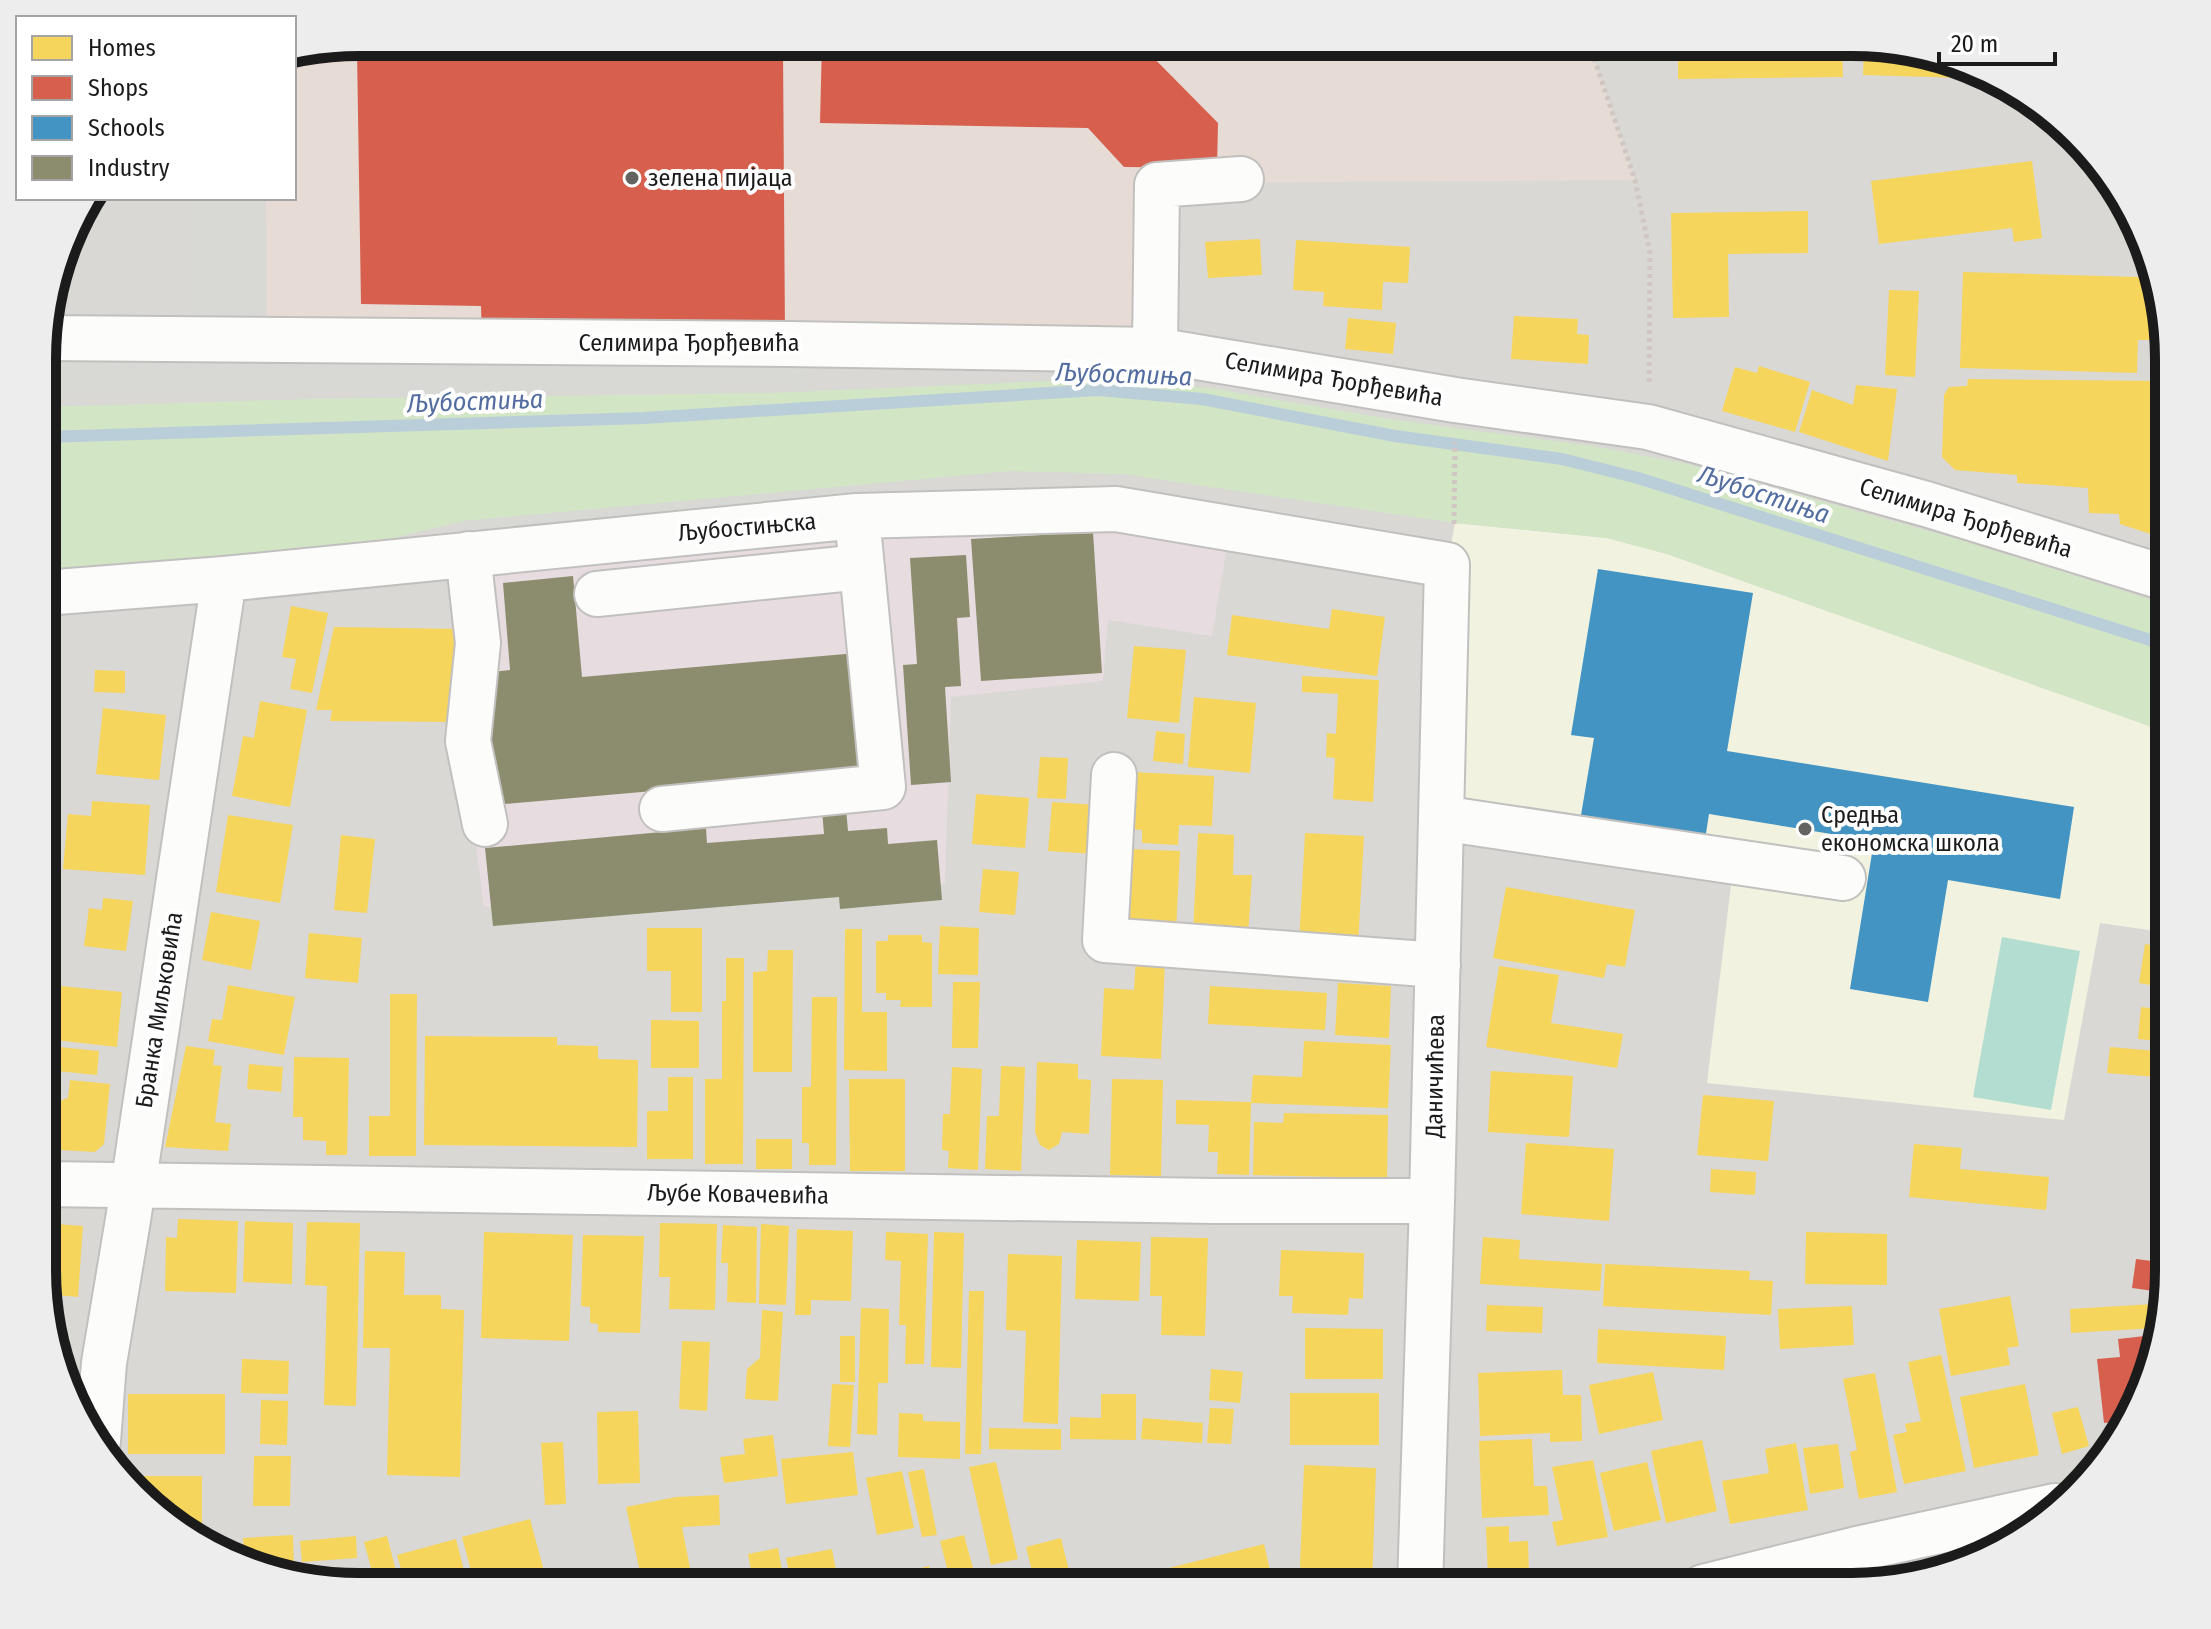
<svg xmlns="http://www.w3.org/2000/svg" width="2211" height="1629" font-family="'Fira Sans Condensed',sans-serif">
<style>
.residential{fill:#d9d8d5}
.commercial{fill:#e7dbd6}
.industrial{fill:#e7dde1}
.education{fill:#f1f3e0}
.grass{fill:#d2e5c5}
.pitch{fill:#b4ddd1}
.parking{fill:#d8d8d5}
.homes{fill:#f6d55c}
.shops{fill:#d6604d}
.schools{fill:#4393c3}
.industry{fill:#8c8c6e}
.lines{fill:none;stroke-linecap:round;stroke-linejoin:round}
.stream{stroke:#baceda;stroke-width:12}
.minor-casing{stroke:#c1c0be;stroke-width:48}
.path{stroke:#d0c6c2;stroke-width:5;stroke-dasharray:4 4;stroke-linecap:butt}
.minor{stroke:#fcfcfb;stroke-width:44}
.poi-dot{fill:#636361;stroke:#fff;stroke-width:3}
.labels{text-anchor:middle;stroke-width:8;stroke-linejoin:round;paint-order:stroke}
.poi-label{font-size:24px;fill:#1b1b1b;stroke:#fff;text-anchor:start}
.street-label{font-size:24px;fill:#1b1b1b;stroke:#fff}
.water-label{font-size:26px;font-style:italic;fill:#536da0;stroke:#fff}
.rim{fill:none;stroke:#1b1b1b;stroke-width:10}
</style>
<rect width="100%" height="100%" fill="#eae9e4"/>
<path class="residential" d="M359,42l1513,1 101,23 88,54 75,99 33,140 -1,932 -23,100 -54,88 -99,75 -140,33 -1513,-1 -101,-23 -88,-54 -75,-99 -32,-119 2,-973 42,-120h207v-145z"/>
<path class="commercial" d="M359,42l1230,1 46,137 -497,3 1,149 -872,7 -1,-141h28v-145z"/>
<path class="industrial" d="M857,516l373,12 -18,108 -104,-16 -5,61 -152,16 -6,187 -461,23 -11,-82 -5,-271z"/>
<path class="education" d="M1455,523l152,15 60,16 502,179v200l-69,-10 -36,197 -357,-37 25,-206 -291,-37 6,-275z"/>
<path class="grass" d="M1099,379l111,9 185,32 197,26 96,18 269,75 212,66v128l-502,-179 -60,-16 -152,-15 -332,-49 -113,-3 -547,50 -239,58 -180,14 1,-186 268,-8 458,-6z"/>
<path class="pitch" d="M2002,937l78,14 -29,159 -78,-13z"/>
<path class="parking" d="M192,198h69v116h-69z
M45,355l775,4 -20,28 -755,6z
M853,486l4,30 -389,38 -5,-33z"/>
<path class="homes" d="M1678,43h164l1,34 -165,2z
M1864,43h8l101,23 20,13 -130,-4z
M2032,161l10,77 -28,4 -2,-14 -133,16 -8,-63z
M1808,211v42l-80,1 1,63 -56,1 -2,-105z
M1260,239l2,36 -54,3 -3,-36z
M1296,240l114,7 -2,36 -25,-1 -1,28 -59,-4 1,-14 -31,-2z
M2140,244h2l23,96h-27l-1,33 -177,-5 3,-96 176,5z
M1889,290l30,1 -4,86 -30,-2z
M1514,316l64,3 -1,15 12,1 -1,29 -77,-5z
M1348,318l48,5 -3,31 -48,-5z
M1759,366l51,16 -15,50 -73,-21 13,-44 22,6z
M1968,379l201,2v159l-49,-16 -1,-10 -30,-1 -1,-25 -71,-5v-8l-62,-5 -13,-13 2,-62 5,-8 18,-1z
M1856,385l41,4 -9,72 -89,-29 13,-42 41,15z
M291,606l37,7 -16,80 -22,-4 6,-30 -14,-2z
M1332,609l53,8 -8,59 -150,-21 5,-40 97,14z
M334,627l127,2 -7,93 -124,-1 2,-11h-16z
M1134,646l52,4 -7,73 -52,-5z
M95,670l30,1v22l-31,-1z
M1302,676l77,4 -6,122 -40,-3 2,-41 -9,-1 1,-24 9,1 2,-40 -36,-2z
M1194,697l62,6 -6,70 -62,-6z
M260,701l47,9 -17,97 -58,-11 11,-60 11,2z
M103,708l63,7 -7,65 -63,-6z
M1156,731l29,3 -2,30 -30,-3z
M1040,757l28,1 -2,41 -29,-1z
M1131,772l83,4 -2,50 -33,-1 -1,20 -36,-2v-13l-14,-1z
M44,781l16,3 -5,30 -9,-2 -1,6h-1z
M976,794l53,4 -4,50 -53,-4z
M92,801l58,4 -5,70 -82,-6 5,-55 23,2z
M1052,802l45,3 -3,49 -46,-3z
M228,815l65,10 -13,78 -64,-11z
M1198,833l36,2 -1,40h19l-4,60 -55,-3z
M1305,833l59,3 -6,110 -59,-3z
M341,835l34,4 -8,74 -33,-3z
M1129,849l51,2 -4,81 -50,-3z
M983,869l36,3 -4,43 -36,-3z
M1506,887l129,23 -10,57 -18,-3 -3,14 -111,-20z
M103,898l30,3 -7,50 -42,-5 5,-38 13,2z
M211,912l49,9 -9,49 -49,-10z
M940,926l39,2 -1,47 -40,-1z
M647,928h55v84h-31v-41h-24z
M845,929h17v83h25v59l-43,-1z
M309,933l53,5 -4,45 -53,-5z
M888,935h34v7l10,1v64h-32l1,-7h-15v-7h-10v-52h12z
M2145,944l24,4v40l-30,-5z
M768,950h25l-1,122h-39v-100l14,-1z
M726,958h18l-1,206h-38v-85h17v-78h4z
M1136,958l29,2 -4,99 -60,-3 3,-68 30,2z
M1499,966l60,9 -8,48 72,11 -6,34 -131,-21z
M953,982h27l-2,66h-26z
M1338,983l53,3 -2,52 -54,-3z
M228,985l67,12 -11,58 -76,-14 4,-22 10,1z
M60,986l62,6 -5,55 -62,-7z
M1210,986l117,7 -2,37 -117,-6z
M390,994h27l-1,162h-47v-40h21z
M812,997h25l-1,168h-27v-22h-7v-56h9z
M2141,1007l27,3v32l-30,-3z
M651,1020l48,1v47h-48z
M425,1036l132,1v8l41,1v13l40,1 -1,87 -213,-2z
M1304,1041l87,4 -3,63 -137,-5 -2,72 -32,-1 1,-22h-10l1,-27 -33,-1v-24l75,2 2,-27 49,2z
M49,1046l50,5 -2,24 -50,-5z
M186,1046l29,4 -2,15 9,1 -7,56 16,2 -3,27 -63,-4z
M2110,1047l58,5v26l-61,-5z
M294,1057l55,1 -2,97h-21v-14l-23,-1v-23h-10z
M1037,1062l41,2v15l13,1 -2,54 -27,-2 -3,12 -10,6 -9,-5 -5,-13z
M249,1064l34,3 -2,25 -34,-3z
M1001,1066l24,1 -4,104 -36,-2 2,-53h12z
M952,1067l30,2 -4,101 -30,-2 1,-17 -7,-1 1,-36h7z
M1491,1071l82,5 -4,61 -81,-5z
M668,1077h25v82h-46v-48h21z
M849,1079h56v92h-55z
M1112,1079l51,1 -2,96 -51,-1z
M70,1080l40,4 -6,60 -9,8 -52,-3v-27h10l1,-19 14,-5z
M1703,1095l71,6 -6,60 -71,-6z
M1284,1113l104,2 -1,63 -134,-3 1,-53 29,1z
M756,1139h36v30h-36z
M1526,1143l88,6 -5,72 -88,-7z
M1914,1144l48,4 -2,21 89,8 -3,33 -137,-13z
M1711,1169l45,3 -1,23 -45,-3z
M178,1219l60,2 -2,72 -71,-2 1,-54 11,1z
M245,1221l48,2 -1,61 -49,-2z
M307,1222l53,1 -4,183 -32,-1 3,-119 -22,-1z
M43,1223l40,3 -5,71 -34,-3z
M660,1223l57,1 -2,86 -46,-1 1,-32h-11z
M761,1224l28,2 -3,79 -27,-1z
M723,1225l34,2 -1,76 -29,-1 1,-39h-7z
M797,1229l56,2 -2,70 -40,-1v15h-16z
M484,1232l89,3 -4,106 -88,-3z
M886,1232l42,2 -4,130h-19l1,-39h-7l2,-64 -16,-1z
M934,1232l30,1 -3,135 -30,-1z
M1806,1232l81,2v51l-82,-1z
M583,1235l61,1 -4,97 -42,-1v-8l-8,-1v-16l-9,-1z
M1151,1237l57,1 -3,98 -44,-1 1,-39h-12z
M1483,1237l37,3 -1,19 83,5 -2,27 -120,-7z
M1077,1240l64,2 -2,59 -64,-2z
M1281,1250l83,3 -1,46 -14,-1 -1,17 -56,-2 1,-17h-14z
M365,1251l40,1 -1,43h37v14l23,1 -4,167 -73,-2 3,-127h-27z
M1008,1254l54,2 -4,168 -35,-2 3,-91 -20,-1z
M1605,1264l145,7 -1,9 24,1 -2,34 -168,-9z
M969,1291h15l-3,163h-16z
M2010,1296l9,50 -12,2 3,17 -59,11 -12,-67z
M2154,1304l1,24 -84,5 -1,-24z
M1487,1305l56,2 -1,26 -56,-2z
M1852,1306l2,39 -74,4 -2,-40z
M861,1308l28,1 -1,74h-10l-1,52 -20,-1z
M762,1310l21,2 -5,89 -33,-2 2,-30 13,-11z
M1305,1328l78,1v50h-78z
M1598,1329l128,7 -2,34 -127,-7z
M840,1336h15v46h-15z
M682,1341l28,1 -3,69 -28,-2z
M1941,1355l25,116 -62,13 -11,-49 14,-3 -2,-8 16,-3 -13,-59z
M242,1359l47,2 -1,33 -47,-1z
M1211,1369l32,3 -3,31 -31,-3z
M1562,1370l1,25h18l1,46 -32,1v-9l-70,3 -2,-63z
M1653,1372l10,48 -64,14 -10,-49z
M1875,1373l22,119 -38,7 -9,-47 7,-2 -14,-71z
M832,1384l22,1 -4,62 -22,-1z
M2025,1384l14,71 -65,13 -14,-71z
M1290,1393h89v52h-89z
M128,1394h97v60h-97z
M1101,1394h35v46l-66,-1v-22l31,1z
M261,1400l27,1 -1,44 -27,-1z
M2078,1407l11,39 -27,8 -10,-41z
M1210,1408l24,1 -3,35 -24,-1z
M638,1411l2,72 -42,1 -1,-72z
M899,1413l24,1v7l37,1v37l-62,-2z
M1143,1418l60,5 -1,20 -61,-4z
M989,1428l72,1v21l-72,-1z
M773,1435l5,41 -54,7 -4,-26 25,-3 -2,-15z
M1532,1439l2,47h13l2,29 -67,3 -3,-77z
M1702,1440l15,71 -51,12 -15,-72z
M563,1442l3,62 -21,1 -4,-62z
M1796,1443l12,67 -78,14 -8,-43 47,-8 -4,-24z
M1838,1444l6,44 -34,6 -7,-46z
M853,1452l5,43 -72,9 -5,-45z
M254,1456h37l-1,50h-37z
M1593,1460l15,77 -51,9 -5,-24 11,-2 -11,-53z
M996,1462l22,97 -27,6 -22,-98z
M1647,1462l14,58 -47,11 -14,-58z
M1304,1465l72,3 -4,119h-66l-6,-22z
M924,1469l13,66 -15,2 -14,-65z
M902,1471l12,57 -37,7 -11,-57z
M129,1476h73v61l-6,-1 -46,-27 -21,-28z
M719,1495l1,30 -38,2 10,51 39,-10 5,19 -93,-1 -17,-79 50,-10z
M530,1519l18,67h-44l-1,-2 -28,2 -13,-49z
M1509,1526v16l19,-1 1,35 -41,1 -2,-50z
M293,1535l1,36 -18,1 -31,-8 -2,-26z
M964,1535l14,52h-26l-12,-46z
M356,1536l1,22 -55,4 -2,-21z
M387,1536l13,50h-24l-12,-44z
M1061,1538l12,49h-37l-10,-40z
M456,1539l12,47h-62l-9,-31z
M1264,1544l10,43h-176v-1z
M778,1548l7,39h-31l-6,-33z
M832,1549l7,38h-47l-6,-29z
M929,1566l5,21h-33l-3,-13z"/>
<path class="shops" d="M822,42h316l80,81 -1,45 -93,-1 -36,-39 -268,-5z
M783,48l2,288 -303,4 -1,-34 -120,-2 -4,-254z
M2136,1259l32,4v30l-36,-5z
M2154,1335l1,11 -10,45 -19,30 -22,2 -7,-64 23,-2 -2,-18z"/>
<path class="schools" d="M1598,569l155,24 -26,158 347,56 -14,92 -112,-19 -20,122 -78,-13 24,-148 -165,-27 -5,32 -125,-19 15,-89 -23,-3z"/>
<path class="industry" d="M1093,532l9,141 -121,8 -10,-142z
M966,555l4,62 -13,1 4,68 -16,1 6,95 -40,3 -8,-120 14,-1 -7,-106z
M573,576l9,101 275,-24 11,119 -374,33 -12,-132 28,-3 -7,-87z
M845,797l3,34 39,-3 1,16 49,-4 5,60 -102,9 -1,-12 -346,29 -8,-78 221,-20 1,15 117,-9 -3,-36z"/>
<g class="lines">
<path class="stream" d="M45,437l599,-19 454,-28 104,9 193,37 167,23 76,19 531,168"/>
<defs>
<path id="minor" d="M45,338l744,6 366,6 300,50 193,27 278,77 243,75
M1155,350l2,-165 84,-6
M468,554l10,89 -10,98 17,83
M44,593l180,-14 633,-63 259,-7 331,56 -15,636 -12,386
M597,594l265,-27
M1114,775l-9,165 333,25
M662,809l221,-22 -26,-271
M1441,818l402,60
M43,1184l1173,17h216
M98,1441l6,-78 24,-143 96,-641
M1703,1587l154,-38 198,-43"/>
</defs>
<use href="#minor" class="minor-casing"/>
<path class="path" d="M1589,43l46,137 15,73 -1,132
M1454,524l1,-82"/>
<use href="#minor" class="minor"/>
</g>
<g class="poi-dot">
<circle cx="632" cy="178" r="8"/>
<circle cx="1805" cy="829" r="8"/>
</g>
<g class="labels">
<g class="poi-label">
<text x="648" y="186">зелена пијаца</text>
<text x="1821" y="823">Средња<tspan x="1821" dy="28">економска школа</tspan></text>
</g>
<g class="street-label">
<text x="689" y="351">Селимира Ђорђевића</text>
<text transform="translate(1334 379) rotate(10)" y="8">Селимира Ђорђевића</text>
<text transform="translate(1966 518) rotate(17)" y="8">Селимира Ђорђевића</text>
<text transform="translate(747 527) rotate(-5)" y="8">Љубостињска</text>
<text transform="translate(159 1010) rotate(-81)" y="8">Бранка Миљковића</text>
<text transform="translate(1435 1076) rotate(-89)" y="8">Даничићева</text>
<text transform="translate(738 1194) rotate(1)" y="8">Љубе Ковачевића</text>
</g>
<g class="water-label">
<text transform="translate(1124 374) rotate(2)" y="9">Љубостиња</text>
<text transform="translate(475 401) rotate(-2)" y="9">Љубостиња</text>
<text transform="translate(1764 494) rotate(18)" y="9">Љубостиња</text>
</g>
</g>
<path d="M0 0H2211V1629H0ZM359 56H1852A303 303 0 0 1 2155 359V1270A303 303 0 0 1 1852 1573H359A303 303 0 0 1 56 1270V359A303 303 0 0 1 359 56Z" fill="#ededed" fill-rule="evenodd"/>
<path class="rim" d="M359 56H1852A303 303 0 0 1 2155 359V1270A303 303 0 0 1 1852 1573H359A303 303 0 0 1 56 1270V359A303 303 0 0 1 359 56Z"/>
<rect x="16" y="16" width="280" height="184" fill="#ffffff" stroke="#a4a4a4" stroke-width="2"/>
<rect x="32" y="36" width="40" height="24" fill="#f6d55c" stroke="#a4a4a4" stroke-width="2"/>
<text x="88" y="56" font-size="24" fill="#1b1b1b">Homes</text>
<rect x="32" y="76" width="40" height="24" fill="#d6604d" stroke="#a4a4a4" stroke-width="2"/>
<text x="88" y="96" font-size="24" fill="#1b1b1b">Shops</text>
<rect x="32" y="116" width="40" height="24" fill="#4393c3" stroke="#a4a4a4" stroke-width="2"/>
<text x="88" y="136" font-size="24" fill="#1b1b1b">Schools</text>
<rect x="32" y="156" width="40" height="24" fill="#8c8c6e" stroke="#a4a4a4" stroke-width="2"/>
<text x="88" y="176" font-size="24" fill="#1b1b1b">Industry</text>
<path d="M1939 52v12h116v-12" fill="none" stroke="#1b1b1b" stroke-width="4"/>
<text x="1951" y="52" font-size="24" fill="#1b1b1b" stroke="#ffffff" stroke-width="6" paint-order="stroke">20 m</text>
</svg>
